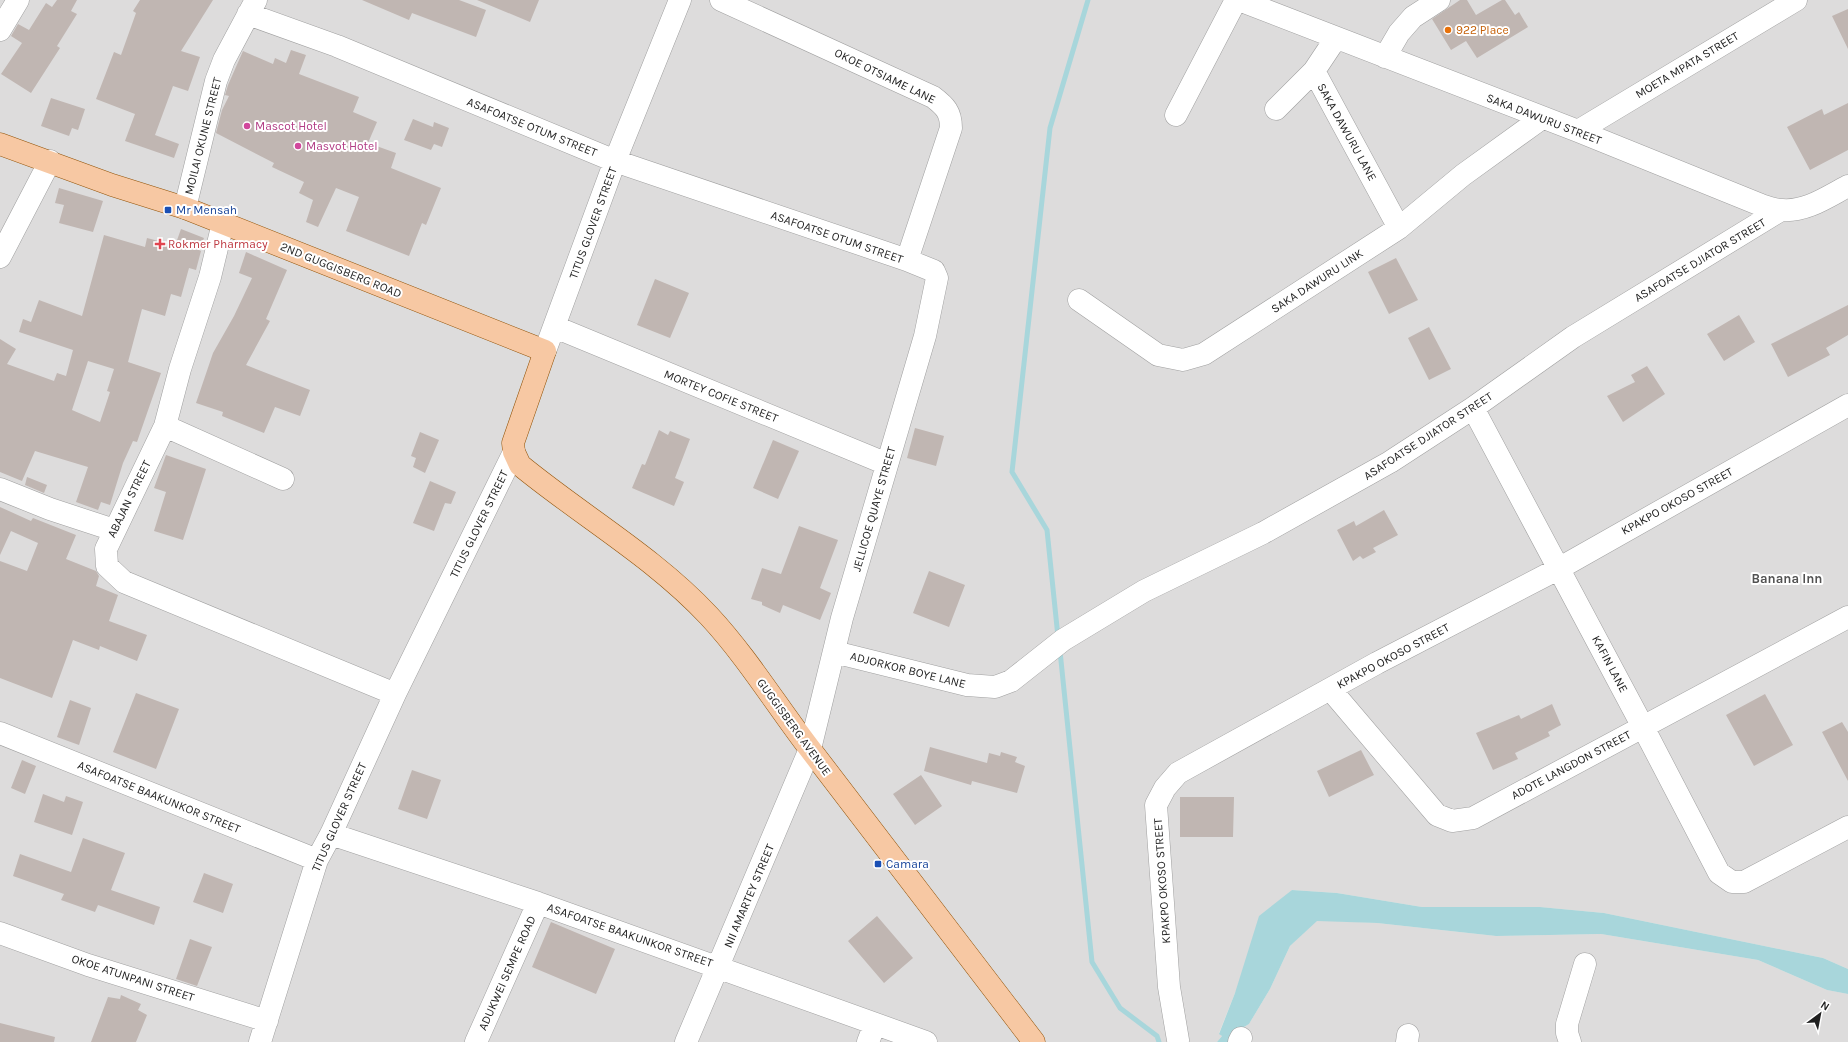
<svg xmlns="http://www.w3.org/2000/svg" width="1848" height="1042" font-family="Karla,sans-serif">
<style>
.residential{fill:#dddcdc}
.water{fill:#a8d6db}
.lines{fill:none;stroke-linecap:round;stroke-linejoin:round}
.stream{stroke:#a8d6db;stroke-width:5}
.building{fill:#c0b6b2;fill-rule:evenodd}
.minor-casing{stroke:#a0a0a0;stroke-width:23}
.major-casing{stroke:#925308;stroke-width:23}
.minor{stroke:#fff;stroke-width:22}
.major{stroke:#f7c8a3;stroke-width:22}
.food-dot{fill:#e8710a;stroke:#fff;stroke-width:1.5}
.hotel-dot{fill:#d1479c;stroke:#fff;stroke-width:1.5}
.transit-dot{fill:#1a4fb4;stroke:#fff;stroke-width:1.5}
.health-dot{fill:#e0444e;stroke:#fff;stroke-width:1.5}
.labels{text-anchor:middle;stroke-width:4;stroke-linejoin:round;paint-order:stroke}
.food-label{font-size:12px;fill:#c56008;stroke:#fff;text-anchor:start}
.street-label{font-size:12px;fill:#1f1f1f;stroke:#fff}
.hotel-label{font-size:12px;fill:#b23c85;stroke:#fff;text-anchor:start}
.transit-label{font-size:12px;fill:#164399;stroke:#fff;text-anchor:start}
.health-label{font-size:12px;fill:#be3a42;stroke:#fff;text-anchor:start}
.neighbourhood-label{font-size:13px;font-weight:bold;fill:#525252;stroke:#fff}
</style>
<rect width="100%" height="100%" fill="#efebe6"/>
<path class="residential" d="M0,0h1848v969l-25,-11 -219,-45 -64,-6h-118l-85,-14 -45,-3 -57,103 -16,40 3,3 -5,6h-1217z
M1317,920l60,3 119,13 105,-2 157,26 69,30 21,4v48h-620l6,-9 15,-9 21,-35 20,-43z"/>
<path class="water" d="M1292,890l45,3 85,14h118l64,6 219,45 25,11v25l-21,-4 -69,-30 -157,-26 -105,2 -119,-13 -60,-2 -27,25 -20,43 -21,35 -15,9 -6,9h-11l5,-6 -3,-2 16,-41 24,-77z"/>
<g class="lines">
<path class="stream" d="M1058,637l-11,-107 -35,-58 38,-344 38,-128
M1060,651l32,311 28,46 37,28 2,6"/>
</g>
<path class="building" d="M57,0h20l-6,11 6,3 -20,32 3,2 -29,45 -30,-19 21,-31 -11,-7 7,-12 11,6 17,-27 6,4z
M140,0h73l-32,51 19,6 -12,34 -15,-5 -18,49 24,9 -5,14 -49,-17 10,-27 -39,-15 18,-47 7,3 15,-42 -3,-2z
M362,0h97l27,10 -10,27 -64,-24 -3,7z
M477,0h62l-9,22z
M1460,0h7l9,15 26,-15h3l10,15 4,-3 9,15 -51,31 -11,-17 -15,9 -19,-31z
M1848,9v40l-16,-33z
M291,50l15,5 -7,19 60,23 -6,15 24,10 -9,21 28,10 -5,15 50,20 -15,37 -4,-2 -13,33 -63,-25 13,-34 -23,-9 -18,39 -12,-5 7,-22 -14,-7 5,-11 -32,-15 2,-4 -58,-30 6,-23 7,-14 -4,-1 3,-10 15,-34 30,13 2,-6 11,5z
M51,98l34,11 -7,21 -6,-2 -3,8 -28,-10z
M1848,103v47l-38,20 -23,-43 35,-18 2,6z
M413,119l20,8 1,-5 15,6 -7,19 -8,-3 -3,6 -27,-10z
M59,188l44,13 -10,31 -34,-9 5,-18 -9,-2z
M181,229l23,9 -5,12 2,1 -5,19 -7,-2 -8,29 -10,-3 -6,22 -23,-7 -14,53 33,11 -24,69 -4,-1 -10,22 -13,42 -9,-3 -3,8 -22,-8 12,-35 -53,-16 -13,30 -22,-9v-133l16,10 -9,15 47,17 3,-8 9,3 7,-26 -54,-18 4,-13 8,3 8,-22 43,16 22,-81 41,12 2,-9 23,6 1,-2 5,1zM88,361l26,8 -7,22 3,1 -10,30 -28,-12z
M246,252l41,18 -21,49 4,2 -24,44 64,25 -10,26 -25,-9 -11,26 -42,-17 1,-4 -27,-9 17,-50 21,-37 18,-38 -13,-5z
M1396,258l22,42 -29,14 -21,-42z
M655,279l34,14 -19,45 -33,-13z
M1848,305v30l-22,13 4,7 -42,22 -17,-33z
M1739,315l16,27 -31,19 -17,-27z
M1429,327l22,42 -22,11 -21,-42z
M1647,366l18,28 -42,28 -16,-26 28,-14 -4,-7z
M915,428l29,8 -8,30 -29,-8z
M659,430l9,5 2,-4 20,8 -15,39 9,4 -10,24 -42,-18 10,-24 3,1z
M420,432l19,8 -14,33 -12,-6 3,-9 -5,-2z
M773,440l26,11 -21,48 -25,-11z
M166,455l40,14 -23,71 -29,-9 12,-39 -12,-4z
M27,477l20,8 -3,8 -19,-8z
M430,481l26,11 -5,12 -6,-1 -11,28 -21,-8z
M0,507l31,14 2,-3 43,17 -10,24 30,12 3,5 -3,10 22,9 -9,26 38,14 -10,26 -37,-15 -1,4 -26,-10 -21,58 -52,-20v-117l27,10 11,-28 -27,-12 -11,24z
M1384,510l14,25 -25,13 3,4 -13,7 -3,-3 -7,5 -16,-31 17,-9 2,5z
M799,526l39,14 -18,48 11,5 -11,27 -37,-15 -3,8 -18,-8v-3l-11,-3 11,-31 19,6z
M929,571l36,14 -16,42 -36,-14z
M136,693l43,16 -23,60 -43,-17z
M1765,694l28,51 -39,21 -28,-51z
M70,700l21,8 -12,37 -22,-8z
M1552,704l9,21 -13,7 2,4 -35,17 3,6 -25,11 -17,-37 43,-18 2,4z
M1842,722l6,10v49l-26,-49z
M930,747l57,16 2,-10 11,3 1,-4 16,5 -2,5 10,4 -8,27 -45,-12 -1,4 -47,-14z
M1361,750l13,25 -45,22 -12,-26z
M22,760l14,6 -11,28 -14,-6z
M412,770l29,10 -14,39 -29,-10z
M921,775l21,31 -27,19 -22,-31z
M43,794l21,8 2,-6 17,6 -11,33 -38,-13z
M1180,797h54l-1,40h-53z
M83,838l42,15 -14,37 49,17 -6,18 -56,-20 -3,7 -34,-12 3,-6 -51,-18 7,-22 51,18z
M204,873l29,11 -10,29 -30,-11z
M877,916l36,42 -29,25 -36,-42z
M551,922l64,27 -19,45 -64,-27z
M190,939l22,8 -15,39 -21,-7z
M121,995l20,9 -3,6 9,5 -11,27h-45l17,-45 12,2z
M0,1023l55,14 -1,5h-54z"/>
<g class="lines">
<defs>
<path id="minor" d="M721,0l212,97c12,9 18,15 18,31l-44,132
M1239,0l339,131 183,74c7,2 14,5 21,5 24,2 45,-13 66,-24
M248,14l89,32 278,115 292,99 27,11 3,7 -12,58 -83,282 -32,131 -124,293
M0,30l18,-30
M1336,38l-22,33 85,157
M1385,57l14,-24 14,-16 26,-17
M1276,109l38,-38
M1176,115l60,-115
M1578,131l218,-131
M185,208l31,-127 8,-21 32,-60
M223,223l-13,54 -30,92 -15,57 -59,123 1,17 17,16 271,112
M0,257l50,-96
M1079,300l79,55 25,5 21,-6 195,-126 64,-53 79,-57
M555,327l332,137
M545,351l70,-190 65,-161
M1473,408l170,319 76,146 13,9h12l104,-55
M165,426l118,53
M0,489l50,20 64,21
M834,652l133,33 28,2 16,-6 52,-41 81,-49 119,-58 127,-71 83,-54 100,-71 208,-127
M1330,689l107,126 15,6 21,-3 375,-201
M0,733l317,127
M331,834l207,69 388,139
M0,933l88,32 179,56
M1178,1040l-9,-53 -13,-182 9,-17 13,-15 199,-110 181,-94 290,-164
M260,1042l57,-182 14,-26 64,-140 119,-242
M476,1042l62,-139
M868,1042l7,-18
M1239,1042l2,-4
M1407,1042l1,-7
M1570,1042l-3,-9v-9l18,-60"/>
<path id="major" d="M0,144l112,41 73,23 360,143 -32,92 1,9 6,13c62,51 134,92 189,151 39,42 69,92 104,137 74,97 148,193 221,289"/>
</defs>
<use href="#minor" class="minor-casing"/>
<use href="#major" class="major-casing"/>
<use href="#minor" class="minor"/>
<use href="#major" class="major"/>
</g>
<circle class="food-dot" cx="1448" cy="30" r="4"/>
<g class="hotel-dot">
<circle cx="247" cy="126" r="4"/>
<circle cx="298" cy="146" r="4"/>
</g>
<g class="transit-dot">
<rect x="164" y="206" width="8" height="8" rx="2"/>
<rect x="874" y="860" width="8" height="8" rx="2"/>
</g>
<path class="health-dot" d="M158 238h4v4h4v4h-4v4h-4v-4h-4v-4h4z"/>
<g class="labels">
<g class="food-label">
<text x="1456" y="34">922 Place</text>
</g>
<g class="street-label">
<text transform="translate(1687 65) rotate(-31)" y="4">MOETA MPATA STREET</text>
<text transform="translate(885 76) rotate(26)" y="4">OKOE OTSIAME LANE</text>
<text transform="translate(1544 119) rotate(21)" y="4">SAKA DAWURU STREET</text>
<text transform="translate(532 127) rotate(22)" y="4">ASAFOATSE OTUM STREET</text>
<text transform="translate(1347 132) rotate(61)" y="4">SAKA DAWURU LANE</text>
<text transform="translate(203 136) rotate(-76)" y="4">MOILAI OKUNE STREET</text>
<text transform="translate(593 223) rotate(-70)" y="4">TITUS GLOVER STREET</text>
<text transform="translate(837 237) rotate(19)" y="4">ASAFOATSE OTUM STREET</text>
<text transform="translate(1700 260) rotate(-31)" y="4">ASAFOATSE DJIATOR STREET</text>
<text transform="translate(341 270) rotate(22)" y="4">2ND GUGGISBERG ROAD</text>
<text transform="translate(1317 281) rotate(-33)" y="4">SAKA DAWURU LINK</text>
<text transform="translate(721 396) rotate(22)" y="4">MORTEY COFIE STREET</text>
<text transform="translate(1428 436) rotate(-33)" y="4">ASAFOATSE DJIATOR STREET</text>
<text transform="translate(129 499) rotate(-64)" y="4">ABAJAN STREET</text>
<text transform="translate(1677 501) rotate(-29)" y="4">KPAKPO OKOSO STREET</text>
<text transform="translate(874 509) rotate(-74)" y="4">JELLICOE QUAYE STREET</text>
<text transform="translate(479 524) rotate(-64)" y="4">TITUS GLOVER STREET</text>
<text transform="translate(1393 656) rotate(-28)" y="4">KPAKPO OKOSO STREET</text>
<text transform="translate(1610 664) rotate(62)" y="4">KAFIN LANE</text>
<text transform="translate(908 670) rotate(14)" y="4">ADJORKOR BOYE LANE</text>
<text transform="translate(794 727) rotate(54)" y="4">GUGGISBERG AVENUE</text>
<text transform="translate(1571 765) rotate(-28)" y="4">ADOTE LANGDON STREET</text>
<text transform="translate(159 797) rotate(22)" y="4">ASAFOATSE BAAKUNKOR STREET</text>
<text transform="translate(339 817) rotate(-66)" y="4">TITUS GLOVER STREET</text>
<text transform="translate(1162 881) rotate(-94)" y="4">KPAKPO OKOSO STREET</text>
<text transform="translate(749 896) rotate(-67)" y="4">NII AMARTEY STREET</text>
<text transform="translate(630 935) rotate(19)" y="4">ASAFOATSE BAAKUNKOR STREET</text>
<text transform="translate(507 973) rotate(-66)" y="4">ADUKWEI SEMPE ROAD</text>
<text transform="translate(133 978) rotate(18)" y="4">OKOE ATUNPANI STREET</text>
</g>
<g class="hotel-label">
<text x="255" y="130">Mascot Hotel</text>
<text x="306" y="150">Masvot Hotel</text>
</g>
<g class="transit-label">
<text x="176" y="214">Mr Mensah</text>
<text x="886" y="868">Camara</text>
</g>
<g class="health-label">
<text x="168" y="248">Rokmer Pharmacy</text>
</g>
<g class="neighbourhood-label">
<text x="1787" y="583">Banana Inn</text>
</g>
</g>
<g transform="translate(1820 1014) rotate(32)" stroke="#ffffff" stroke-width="3" paint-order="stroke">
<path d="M0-3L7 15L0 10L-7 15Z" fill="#1f1f1f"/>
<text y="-6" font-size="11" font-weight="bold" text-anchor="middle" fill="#1f1f1f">N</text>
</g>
</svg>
